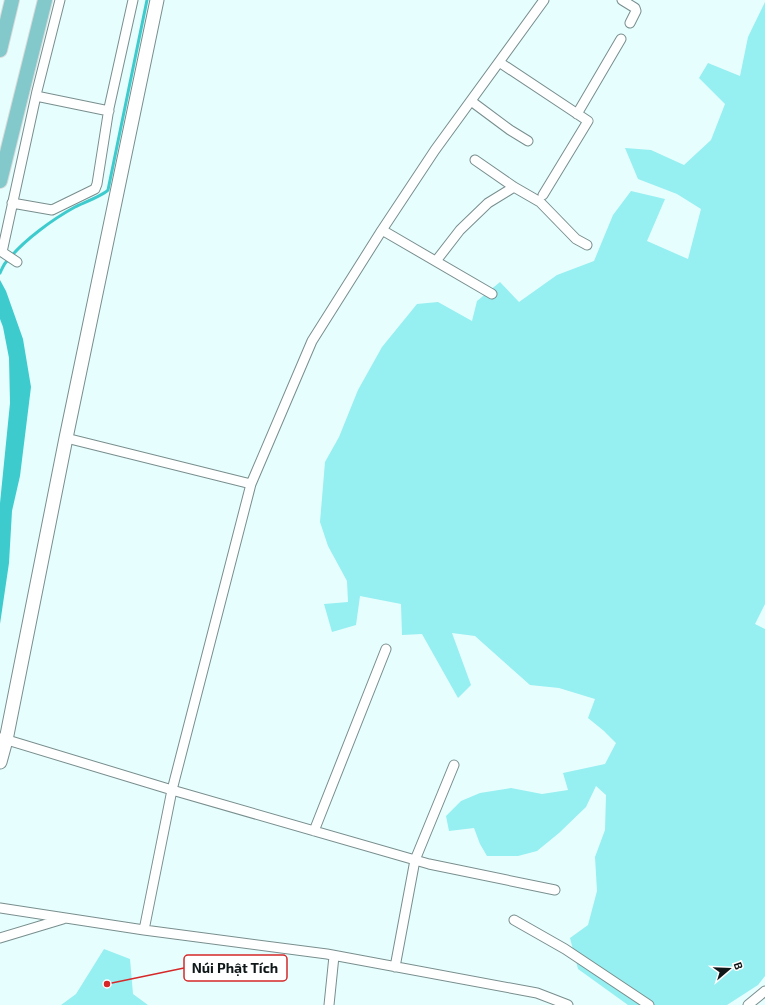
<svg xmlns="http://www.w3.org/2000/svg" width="765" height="1005" font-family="'Exo 2',sans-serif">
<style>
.green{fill:#96eff1}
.water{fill:#3ecbce}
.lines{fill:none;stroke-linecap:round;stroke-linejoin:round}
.stream{stroke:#3ecbce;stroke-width:3}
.street-casing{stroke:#798e8e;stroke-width:11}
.secondary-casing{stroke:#798e8e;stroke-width:15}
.primary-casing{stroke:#d9dada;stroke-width:16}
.street{stroke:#fff;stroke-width:9}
.secondary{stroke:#fff;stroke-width:13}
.primary{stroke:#83c8ca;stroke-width:14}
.leader{fill:none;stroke:#d62828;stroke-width:1.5}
.callout-dot{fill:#d62828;stroke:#fff;stroke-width:1.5}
.callout{fill:#fff;stroke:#d62828;stroke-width:1.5}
.callout-label{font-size:14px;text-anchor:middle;font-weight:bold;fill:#0f1718}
</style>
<rect width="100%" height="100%" fill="#e7fefe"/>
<path class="green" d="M765,2v602l-10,20 10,5v347l-7,9 -31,20h-99l-50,-36 -8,-31 18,-13 9,-34 -2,-34 10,-27 1,-35 -10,-9 -10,21 -27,26 -22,18 -19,5h-31l-7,-12 -6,-16 -25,3 -3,-15 15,-15 19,-8 31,-5 31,6 26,-4 -5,-17 42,-9 11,-21 -12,-12 -16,-13 7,-19 -36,-11 -29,-3 -55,-49 -23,-3 19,52 -13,13 -36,-64 -20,1 -1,-31 -41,-8 -4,29 -24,7 -8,-28 24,-2 -1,-21 -19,-35 -8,-24 5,-60 14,-25 19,-47 24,-43 35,-43 21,-2 34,19 5,-20 23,-19 19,20 38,-27 37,-14 19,-46 18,-24 34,8 -18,42 41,18 13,-50 -24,-15 -39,-15 -13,-31 26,2 33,15 27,-25 14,-36 -26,-26 9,-15 32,13 8,-39z
M104,949l26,10 3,35 15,11h-87l15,-11z"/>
<path class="water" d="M0,280l6,11 17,48 8,48 -11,89 -8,35 -3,52 -9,61v-121l10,-100 -1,-45 -6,-31 -3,-8z"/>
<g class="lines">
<path class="stream" d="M0,273c2,-4 4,-10 8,-13 16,-20 45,-41 67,-53 8,-4 29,-12 33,-17l39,-190"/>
<defs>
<path id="street" d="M622,0l13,8 1,3 -6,12
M499,62l89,59 -45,74
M36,96l73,15
M471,101l39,29 18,11
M577,114l44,-75
M475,160l39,27 26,15 36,37 11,6
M12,203l40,7 43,-21 2,-5 12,-76 24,-108
M382,230l110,64
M436,261l24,-31 28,-27 26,-16
M17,262l-15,-10 35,-161 23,-91
M66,438l185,46
M1,738l171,52 257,74 126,26
M314,831l72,-182
M0,908l144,22 183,24 210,39 31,12
M514,920l51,29 84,56
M144,930l28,-140 79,-306 61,-143 70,-111 53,-80 109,-150
M0,938l63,-19
M395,967l20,-107 39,-95
M329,1005l5,-49
M748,1005l17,-14"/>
<path id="secondary" d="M0,762l6,-22 60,-302 91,-438"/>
<path id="primary" d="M0,50l12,-50
M0,181l45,-181"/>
</defs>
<use href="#street" class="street-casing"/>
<use href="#secondary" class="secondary-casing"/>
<use href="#primary" class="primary-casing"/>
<use href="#street" class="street"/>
<use href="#secondary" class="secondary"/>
<use href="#primary" class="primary"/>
</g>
<path class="leader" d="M107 984L184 968"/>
<circle class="callout-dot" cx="107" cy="984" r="4"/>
<rect class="callout" x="184" y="955" width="103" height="26" rx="4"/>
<g class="callout-label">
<text x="235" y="973">Núi Phật Tích</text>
</g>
<g transform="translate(729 969) rotate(71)" stroke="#ffffff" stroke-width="3" paint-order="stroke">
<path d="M0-3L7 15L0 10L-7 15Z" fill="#0f1718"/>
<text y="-6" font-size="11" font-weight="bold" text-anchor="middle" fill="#0f1718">B</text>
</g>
</svg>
